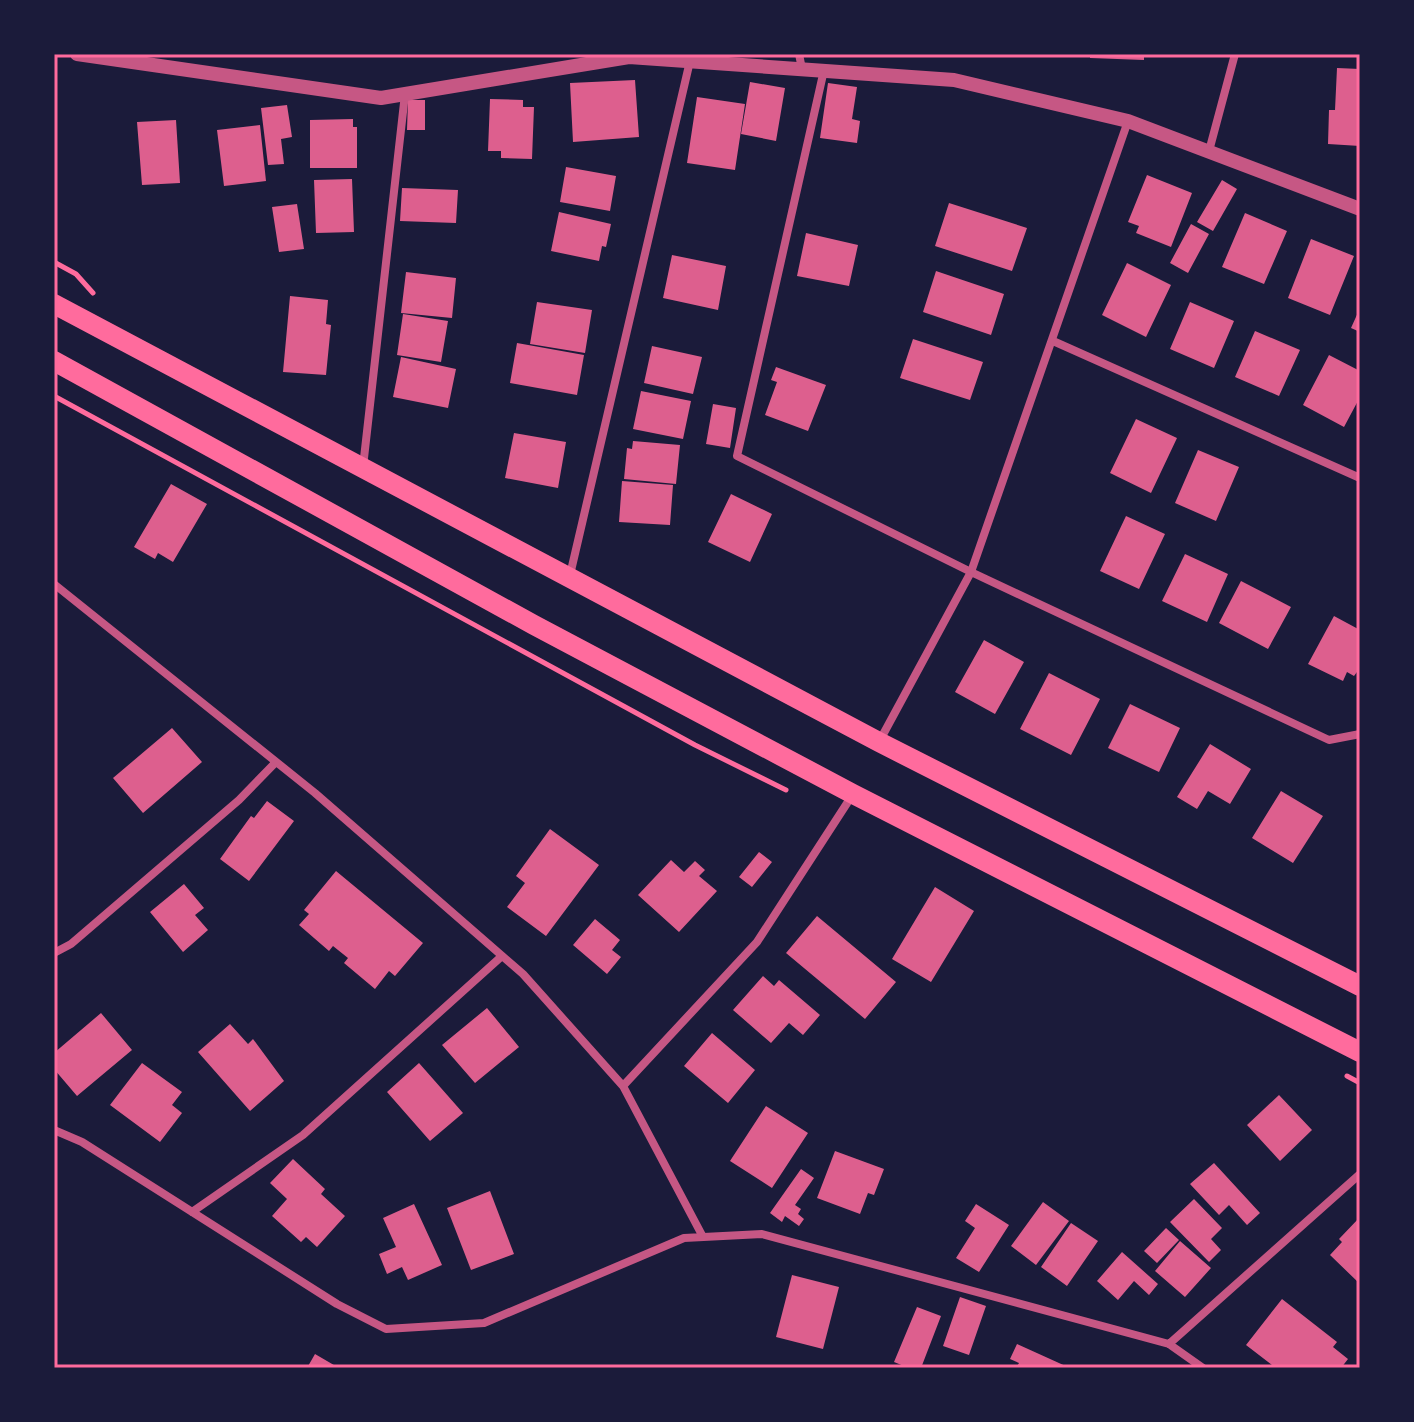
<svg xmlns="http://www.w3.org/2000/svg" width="1414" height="1422" font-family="Spectral,serif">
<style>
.building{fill:#dd5f8e}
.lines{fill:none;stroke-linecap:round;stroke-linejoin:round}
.path{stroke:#ff6b9d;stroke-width:5}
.minor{stroke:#c65784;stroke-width:8}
.tertiary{stroke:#c65784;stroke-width:14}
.primary{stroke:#ff6b9d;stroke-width:20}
.neatline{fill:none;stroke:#ff6b9d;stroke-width:3}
</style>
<rect width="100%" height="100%" fill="#1b1b3a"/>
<path class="building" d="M1090,54h54v6l-54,-2z
M1337,68l23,1v77l-32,-2 1,-34h6z
M635,80l4,57 -66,5 -3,-59z
M750,82l35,6 -9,53 -35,-7z
M828,83l29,4 -5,32 8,2 -3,22 -37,-5z
M697,97l48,7 -10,66 -48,-7z
M490,99l33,1v7h11l-2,52 -31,-1v-7h-13z
M408,100h17v30h-18z
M287,105l5,32 -11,2 3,25 -16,1 -7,-57z
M353,119v8h4v41h-47v-48z
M176,120l4,63 -38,2 -5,-63z
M260,125l6,56 -42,5 -7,-56z
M566,167l50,9 -6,35 -50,-9z
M1147,175l45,18 -21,54 -35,-14 3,-7 -11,-4z
M352,179l2,53 -38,1 -2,-53z
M1222,180l15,9 -24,42 -16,-9z
M402,188l56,2 -2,33 -56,-2z
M949,203l78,25 -15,43 -77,-25z
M297,204l7,45 -25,3 -7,-45z
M559,212l52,12 -5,23 -4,-1 -3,15 -48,-10z
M1245,213l42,18 -23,53 -42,-17z
M1191,224l18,10 -21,39 -18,-10z
M806,233l52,12 -9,41 -52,-10z
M1311,239l43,17 -24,59 -42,-17z
M672,255l54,11 -8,44 -55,-12z
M1127,263l44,22 -25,52 -44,-22z
M936,271l68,23 -13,41 -68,-23z
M406,272l50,6 -4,40 -51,-5z
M290,296l38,4 -2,24 5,1 -5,50 -43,-3z
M537,302l55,8 -7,43 -55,-9z
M1190,302l44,19 -20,47 -44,-19z
M1360,308v24l-9,-4z
M403,314l45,7 -7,41 -44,-7z
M1255,331l45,19 -21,46 -44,-19z
M913,339l70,23 -13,38 -70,-22z
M517,343l67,12 -7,40 -67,-12z
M652,346l50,11 -9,37 -49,-11z
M1329,355l31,16v26l-16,30 -41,-22z
M401,357l55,12 -8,39 -55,-11z
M776,367l50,18 -18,46 -43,-16 12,-33 -6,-2z
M641,391l50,10 -8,38 -50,-10z
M713,404l23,4 -6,40 -24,-4z
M1136,419l41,19 -26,55 -41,-20z
M514,433l52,9 -8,46 -53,-10z
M633,441l47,4 -4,39 -52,-5 3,-31 5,1z
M1198,450l41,17 -23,54 -41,-18z
M622,481l51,4 -3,40 -51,-3z
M171,484l36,20 -34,58 -15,-9 -3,6 -21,-12z
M731,494l41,20 -22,48 -42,-20z
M1126,516l39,18 -26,55 -39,-18z
M1185,554l43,20 -21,48 -45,-21z
M1241,581l50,26 -23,42 -49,-26z
M1334,616l26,14v38l-6,8 -7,-4 -4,9 -35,-17z
M984,640l40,22 -29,52 -40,-22z
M1049,673l51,26 -29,56 -51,-26z
M1130,704l50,24 -21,44 -51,-24z
M172,728l30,34 -59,51 -30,-35z
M1210,744l41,25 -21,35 -22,-13 -11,18 -20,-12z
M1281,791l42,25 -30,47 -41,-25z
M267,801l27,20 -45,60 -29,-22 31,-43 3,2z
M550,829l49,36 -53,71 -39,-29 18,-24 -9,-7z
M759,852l13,10 -20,25 -13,-10z
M671,860l13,12 11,-11 10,9 -6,6 18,15 -38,41 -41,-37z
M336,871l87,72 -28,33 -6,-5 -14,18 -31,-26 4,-5 -15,-12 -4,5 -30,-26 10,-11 -5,-4z
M184,884l20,24 -9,7 13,15 -25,22 -33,-40z
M935,887l39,24 -43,71 -39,-23z
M817,916l79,66 -31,37 -79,-66z
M595,919l25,21 -8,10 9,7 -14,17 -34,-29z
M763,976l11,10 5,-6 41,35 -17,20 -14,-12 -18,20 -38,-33z
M487,1008l32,39 -44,36 -33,-38z
M101,1013l31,37 -55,46 -23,-27v-16z
M230,1024l18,20 5,-5 31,42 -34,30 -52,-59z
M712,1033l43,37 -27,33 -44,-37z
M142,1063l40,29 -10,13 10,8 -22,29 -50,-37z
M419,1063l44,50 -33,28 -43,-49z
M1279,1095l33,35 -32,31 -33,-36z
M766,1106l42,27 -36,55 -42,-27z
M835,1151l49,18 -10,26 -6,-2 -8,21 -43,-16z
M293,1159l32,30 -4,5 24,22 -28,31 -11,-10 -5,5 -29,-26 15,-17 -17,-16z
M1214,1163l46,50 -13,12 -18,-20 -10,10 -29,-31z
M801,1169l13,9 -19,27 6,4 -3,5 6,5 -5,7 -14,-10 -3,6 -12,-9z
M490,1191l24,63 -43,16 -24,-62z
M1194,1199l28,29 -11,11 10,11 -12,12 -39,-40z
M1043,1202l26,19 -33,44 -25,-19z
M414,1204l28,61 -34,15 -6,-13 -15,7 -8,-20 17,-7 -13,-29z
M976,1204l33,21 -30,47 -23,-14 19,-30 -10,-7z
M1360,1217v67l-30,-29 12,-13 -3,-3z
M1071,1223l27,18 -31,45 -26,-19z
M1166,1228l13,12 -22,23 -13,-12z
M1180,1241l31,27 -26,29 -30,-26z
M1122,1252l36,32 -9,11 -15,-14 -16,19 -21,-19z
M792,1275l47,12 -16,62 -47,-12z
M960,1297l26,9 -17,49 -26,-9z
M1282,1299l55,43 -4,5 15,12 -7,9h-65l-30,-23z
M917,1307l24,9 -20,52h-12l-15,-6z
M1017,1344l53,24h-54l3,-5 -9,-4z
M315,1354l24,14h-32z"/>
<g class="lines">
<path class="path" d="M54,262l22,12 17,19
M54,396l641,349 91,45
M1347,1076l13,7"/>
<path class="minor" d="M799,54l3,15
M824,70l-87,386 234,116 358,168 31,-6
M1209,151l26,-97
M1053,341l307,137
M363,467l42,-373
M570,575l120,-514
M54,584l261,209 208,181 100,112 80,151
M879,742l92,-170 157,-451
M54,953l17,-9 168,-144 37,-38
M623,1086l134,-144 96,-148
M54,1130l28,12 255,162 49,25 98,-6 200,-85 78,-4 407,110 34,24
M192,1212l111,-77 199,-179
M1169,1344l191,-170"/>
<path class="tertiary" d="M77,54l304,44 248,-41 325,23 174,41 232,88"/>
<path class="primary" d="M54,304l825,438 481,244
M54,361l480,264 319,169 507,258"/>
</g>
<rect width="1414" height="1422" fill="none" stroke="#1b1b3a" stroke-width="112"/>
<rect x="56" y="56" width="1302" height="1310" class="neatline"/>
</svg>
